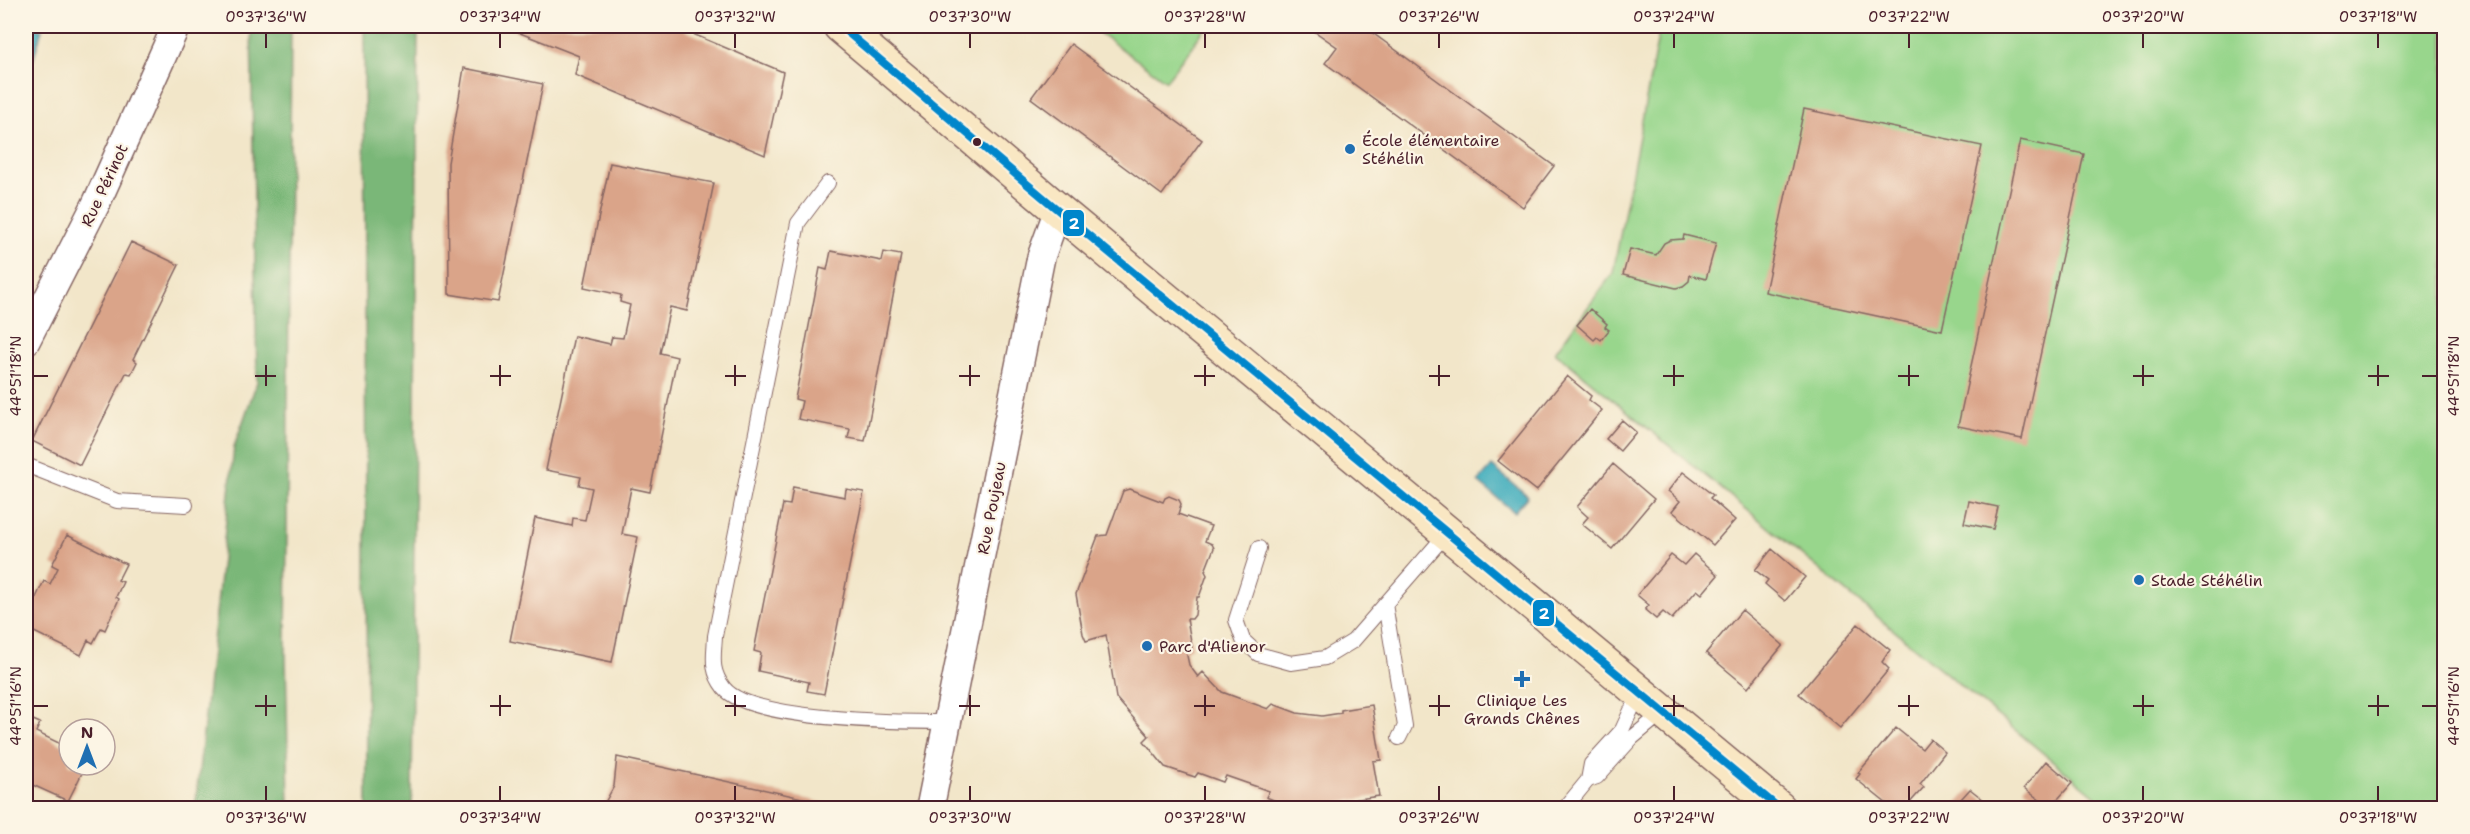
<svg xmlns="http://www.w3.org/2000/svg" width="2470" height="834" font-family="'Shantell Sans',sans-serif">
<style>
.green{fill:#98d68c;stroke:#717a5c;stroke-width:1.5}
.forest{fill:#7ab778;stroke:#626b52;stroke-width:1.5}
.water{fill:#3eacbc;stroke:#446674;stroke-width:1.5}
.building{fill:#daa489}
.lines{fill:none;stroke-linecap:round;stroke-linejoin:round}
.lane-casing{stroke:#856562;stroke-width:16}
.street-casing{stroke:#856562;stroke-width:30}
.secondary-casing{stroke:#856562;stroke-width:36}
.lane{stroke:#fff;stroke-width:14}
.street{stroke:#fff;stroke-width:27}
.secondary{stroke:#f9e7c3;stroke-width:33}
.bus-1-casing{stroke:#fcf5e5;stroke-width:12}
.bus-1{stroke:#0086cb;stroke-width:8}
.ticks{fill:none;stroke:#4a1f2b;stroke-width:2}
.bus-dot{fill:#4a1f2b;stroke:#fcf5e5;stroke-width:2}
.poi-dot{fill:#1f6fb2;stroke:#fcf5e5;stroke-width:2}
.labels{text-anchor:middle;stroke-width:4.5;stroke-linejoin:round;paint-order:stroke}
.poi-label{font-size:16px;fill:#4a1f2b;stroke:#fcf5e5;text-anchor:start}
.street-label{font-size:16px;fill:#4a1f2b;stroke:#fcf5e5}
.line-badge{stroke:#fcf5e5;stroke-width:2}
.badge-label{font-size:16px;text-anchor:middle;font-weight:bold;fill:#fff}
.neatline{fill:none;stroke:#4a1f2b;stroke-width:2}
.ticks-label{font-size:15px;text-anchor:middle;fill:#4a1f2b}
</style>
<rect width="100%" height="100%" fill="#fcf5e5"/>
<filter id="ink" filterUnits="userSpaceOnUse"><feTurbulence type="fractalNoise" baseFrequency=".0167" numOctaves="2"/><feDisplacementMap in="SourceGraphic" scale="12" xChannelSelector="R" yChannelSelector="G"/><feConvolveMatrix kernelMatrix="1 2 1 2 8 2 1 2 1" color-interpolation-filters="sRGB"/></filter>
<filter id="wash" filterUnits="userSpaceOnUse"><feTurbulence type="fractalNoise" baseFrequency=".008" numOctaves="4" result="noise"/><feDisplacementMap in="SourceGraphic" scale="24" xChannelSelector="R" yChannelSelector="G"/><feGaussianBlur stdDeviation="1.35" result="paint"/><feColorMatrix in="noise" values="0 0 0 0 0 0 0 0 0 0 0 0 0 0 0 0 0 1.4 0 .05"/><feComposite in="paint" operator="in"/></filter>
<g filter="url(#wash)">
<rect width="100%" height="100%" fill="#f2e6c9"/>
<path class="green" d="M1090,26h117l-41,55z
M1660,26h784v782h-334l-555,-456 58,-79z"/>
<path class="forest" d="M251,26h40l-5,628 3,154h-94l39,-361 23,-65z
M364,26h54l-6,782h-45z"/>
<path class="water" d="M26,26l16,4 -9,30 -7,-2z
M1492,466l36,30 -14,16 -36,-30z"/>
<g id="blocks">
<path class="building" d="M502,26h172l109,46 -18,83 -190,-80 4,-19z
M1307,26h56l191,140 -31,41 -198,-144 12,-16z
M1071,44l131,96 -40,55 -131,-97z
M464,68l79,16 -45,218 -49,-8 -1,-131z
M1804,109l178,37 -40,184 -177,-38z
M2020,140l64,14 -62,285 -64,-13z
M610,163l104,20 -27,128 -17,-4 -10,46 17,4 -27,135 -19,-4 -9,46 16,3 -26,125 -102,-21 25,-123 37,8 1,-8 12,2 7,-32 -13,-3 2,-8 -35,-7 28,-134 36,8 2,-7 11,1 7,-33 -10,-3 1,-7 -37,-8z
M1684,235l32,8 -10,36 -16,-4 -1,6 -6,5 -7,2 -53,-13 7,-26 26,6 8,-12 6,-3 13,-1z
M131,242l48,23 -46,94 4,3 -6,12 -5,-1 -46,92 -48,-24z
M831,251l51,10 2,-9 17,3 -36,186 -17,-3 2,-9 -52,-10 4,-18 -7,-2 25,-131 7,2z
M1590,309l17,15 -2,3 4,3 -8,10 -4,-3 -3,3 -17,-15z
M1567,376l24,20 -2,4 13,10 -66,81 -38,-30z
M1622,420l14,12 -16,19 -14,-12z
M1613,464l41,35 -42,50 -30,-25 6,-7 -11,-10z
M1683,472l30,23 -3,3 25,22 -22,25 -41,-34 8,-10 -12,-10z
M793,487l52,10 1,-8 18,3 -40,202 -17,-3 2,-9 -51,-11 3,-18 -7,-2 29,-147 7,1z
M1129,489l34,13 2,-4 4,-2 10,4 2,4 -3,10 33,12 -6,15 7,3 2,4 -9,23 2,4 -8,22h-2l-2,18 -3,4h-5l5,28 -6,4 3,14 9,12 5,-5 19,20 46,17 5,-5 24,9 25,3 19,-3v-3l31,-5 9,55 -8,1 6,35 -41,6 -15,5v1h-38l1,-3 -20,-8 3,-6 -43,-15 -3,6 -25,-9 -3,4 -30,-10 -21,-26 5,-5 -33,-38 -10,-63 -20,6 -3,-7 -7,-40 22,-58 9,-1 16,-44z
M1969,501l29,6 -5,22 -29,-6z
M67,535l59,29 -8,16 5,2 -7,15 3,2 -14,31 -4,-2 -8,15 -5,-3 -7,15 -55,-27v-10l18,-37 6,3 8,-16 -6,-3z
M1772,549l33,28 -20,24 -20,-17 3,-4 -13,-10z
M1694,554l24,21 -16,19 -5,-4 -25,29 -9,-7 -7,7 -11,-9 4,-5 -12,-10 34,-40 13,10z
M1742,610l41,35 -35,43 -42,-35z
M1858,624l32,26 -8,12 7,7 -49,59 -41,-34z
M26,717l14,6 -4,9 33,16v17h17l-18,36 -42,-19z
M1896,728l26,21 8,-10 15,13 -25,32 4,3 -19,21h-13l-36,-29 4,-5 -2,-1z
M617,757l230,51h-245l12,-22z
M2046,761l26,22 -22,25 -26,-20z
M1970,789l24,19h-41z"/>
</g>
</g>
<g filter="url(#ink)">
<use href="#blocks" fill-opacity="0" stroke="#856562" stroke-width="1.5"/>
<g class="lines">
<defs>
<path id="lane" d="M828,183l-30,40 -83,413c-1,21 -5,34 9,52 26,33 180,34 223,34
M26,465l91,36 69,4
M1259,548l-23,72 7,20 15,14 33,9 34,-5 28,-17 94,-108
M1385,604l20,122 -6,12
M1588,780l3,-16 31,-34 17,-37
M1565,808l23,-28 9,-3 35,-39 31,-26"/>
<path id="street" d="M26,341l70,-137 80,-178
M930,808l111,-551 17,-47"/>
<path id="secondary" d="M840,26l218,184 721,598"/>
</defs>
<use href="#lane" class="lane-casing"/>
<use href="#street" class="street-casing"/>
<use href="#secondary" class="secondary-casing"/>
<use href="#lane" class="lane"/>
<use href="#street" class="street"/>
<use href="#secondary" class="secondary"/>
<defs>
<path id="bus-1" d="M840,26l218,184 721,598"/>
</defs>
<use href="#bus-1" class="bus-1-casing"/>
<use href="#bus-1" class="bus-1"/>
</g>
</g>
<path class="ticks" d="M266,33v15M500,33v15M735,33v15M970,33v15M1205,33v15M1439,33v15M1674,33v15M1909,33v15M2143,33v15M2378,33v15M266,365v21M500,365v21M735,365v21M970,365v21M1205,365v21M1439,365v21M1674,365v21M1909,365v21M2143,365v21M2378,365v21M33,376h15M255,376h21M490,376h21M725,376h21M959,376h21M1194,376h21M1429,376h21M1663,376h21M1898,376h21M2133,376h21M2368,376h21M2422,376h15M266,695v21M500,695v21M735,695v21M970,695v21M1205,695v21M1439,695v21M1674,695v21M1909,695v21M2143,695v21M2378,695v21M33,706h15M255,706h21M490,706h21M725,706h21M959,706h21M1194,706h21M1429,706h21M1663,706h21M1898,706h21M2133,706h21M2368,706h21M2422,706h15M266,786v15M500,786v15M735,786v15M970,786v15M1205,786v15M1439,786v15M1674,786v15M1909,786v15M2143,786v15M2378,786v15"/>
<circle class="bus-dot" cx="977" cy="142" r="5"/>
<g class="poi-dot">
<circle cx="1350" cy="149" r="6"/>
<circle cx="2139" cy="580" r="6"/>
<circle cx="1147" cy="646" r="6"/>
<path d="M1519 670h6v6h6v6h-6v6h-6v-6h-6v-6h6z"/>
</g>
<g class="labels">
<g class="poi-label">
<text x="1362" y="146">École élémentaire<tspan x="1362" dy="18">Stéhélin</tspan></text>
<text x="2151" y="586">Stade Stéhélin</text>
<text x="1159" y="652">Parc d'Alienor</text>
<text x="1522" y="706" text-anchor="middle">Clinique Les<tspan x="1522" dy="18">Grands Chênes</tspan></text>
</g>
<g class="street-label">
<text transform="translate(104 185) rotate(-65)" y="6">Rue Périnot</text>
<text transform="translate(991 508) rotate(-79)" y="6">Rue Poujeau</text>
</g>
</g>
<g class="line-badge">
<rect x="1062" y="209" width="23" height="28" rx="6" fill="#0086cb"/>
<rect x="1532" y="599" width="23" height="28" rx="6" fill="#0086cb"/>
</g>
<g class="badge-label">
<text x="1074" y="229">2</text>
<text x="1544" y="619">2</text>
</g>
<rect width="2470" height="834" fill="none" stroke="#fcf5e5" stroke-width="66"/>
<g transform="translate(87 747)"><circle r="28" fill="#fcf5e5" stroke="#b59f9b" stroke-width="1.5"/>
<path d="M0-4.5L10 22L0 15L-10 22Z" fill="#1f6fb2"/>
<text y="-9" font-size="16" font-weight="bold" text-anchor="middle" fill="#4a1f2b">N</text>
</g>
<rect x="33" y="33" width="2404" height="768" class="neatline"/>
<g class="ticks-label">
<text x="266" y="22">0°37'36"W</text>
<text x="500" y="22">0°37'34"W</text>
<text x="735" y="22">0°37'32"W</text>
<text x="970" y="22">0°37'30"W</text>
<text x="1205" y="22">0°37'28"W</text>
<text x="1439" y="22">0°37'26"W</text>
<text x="1674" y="22">0°37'24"W</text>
<text x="1909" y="22">0°37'22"W</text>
<text x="2143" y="22">0°37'20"W</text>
<text x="2378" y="22">0°37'18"W</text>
<text transform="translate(16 376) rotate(-90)" y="5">44°51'18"N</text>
<text transform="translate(2454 376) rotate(-90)" y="5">44°51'18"N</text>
<text transform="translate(16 706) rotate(-90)" y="5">44°51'16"N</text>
<text transform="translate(2454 706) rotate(-90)" y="5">44°51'16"N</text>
<text x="266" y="823">0°37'36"W</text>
<text x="500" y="823">0°37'34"W</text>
<text x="735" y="823">0°37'32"W</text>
<text x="970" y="823">0°37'30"W</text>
<text x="1205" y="823">0°37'28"W</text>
<text x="1439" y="823">0°37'26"W</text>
<text x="1674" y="823">0°37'24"W</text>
<text x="1909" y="823">0°37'22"W</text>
<text x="2143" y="823">0°37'20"W</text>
<text x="2378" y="823">0°37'18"W</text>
</g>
</svg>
